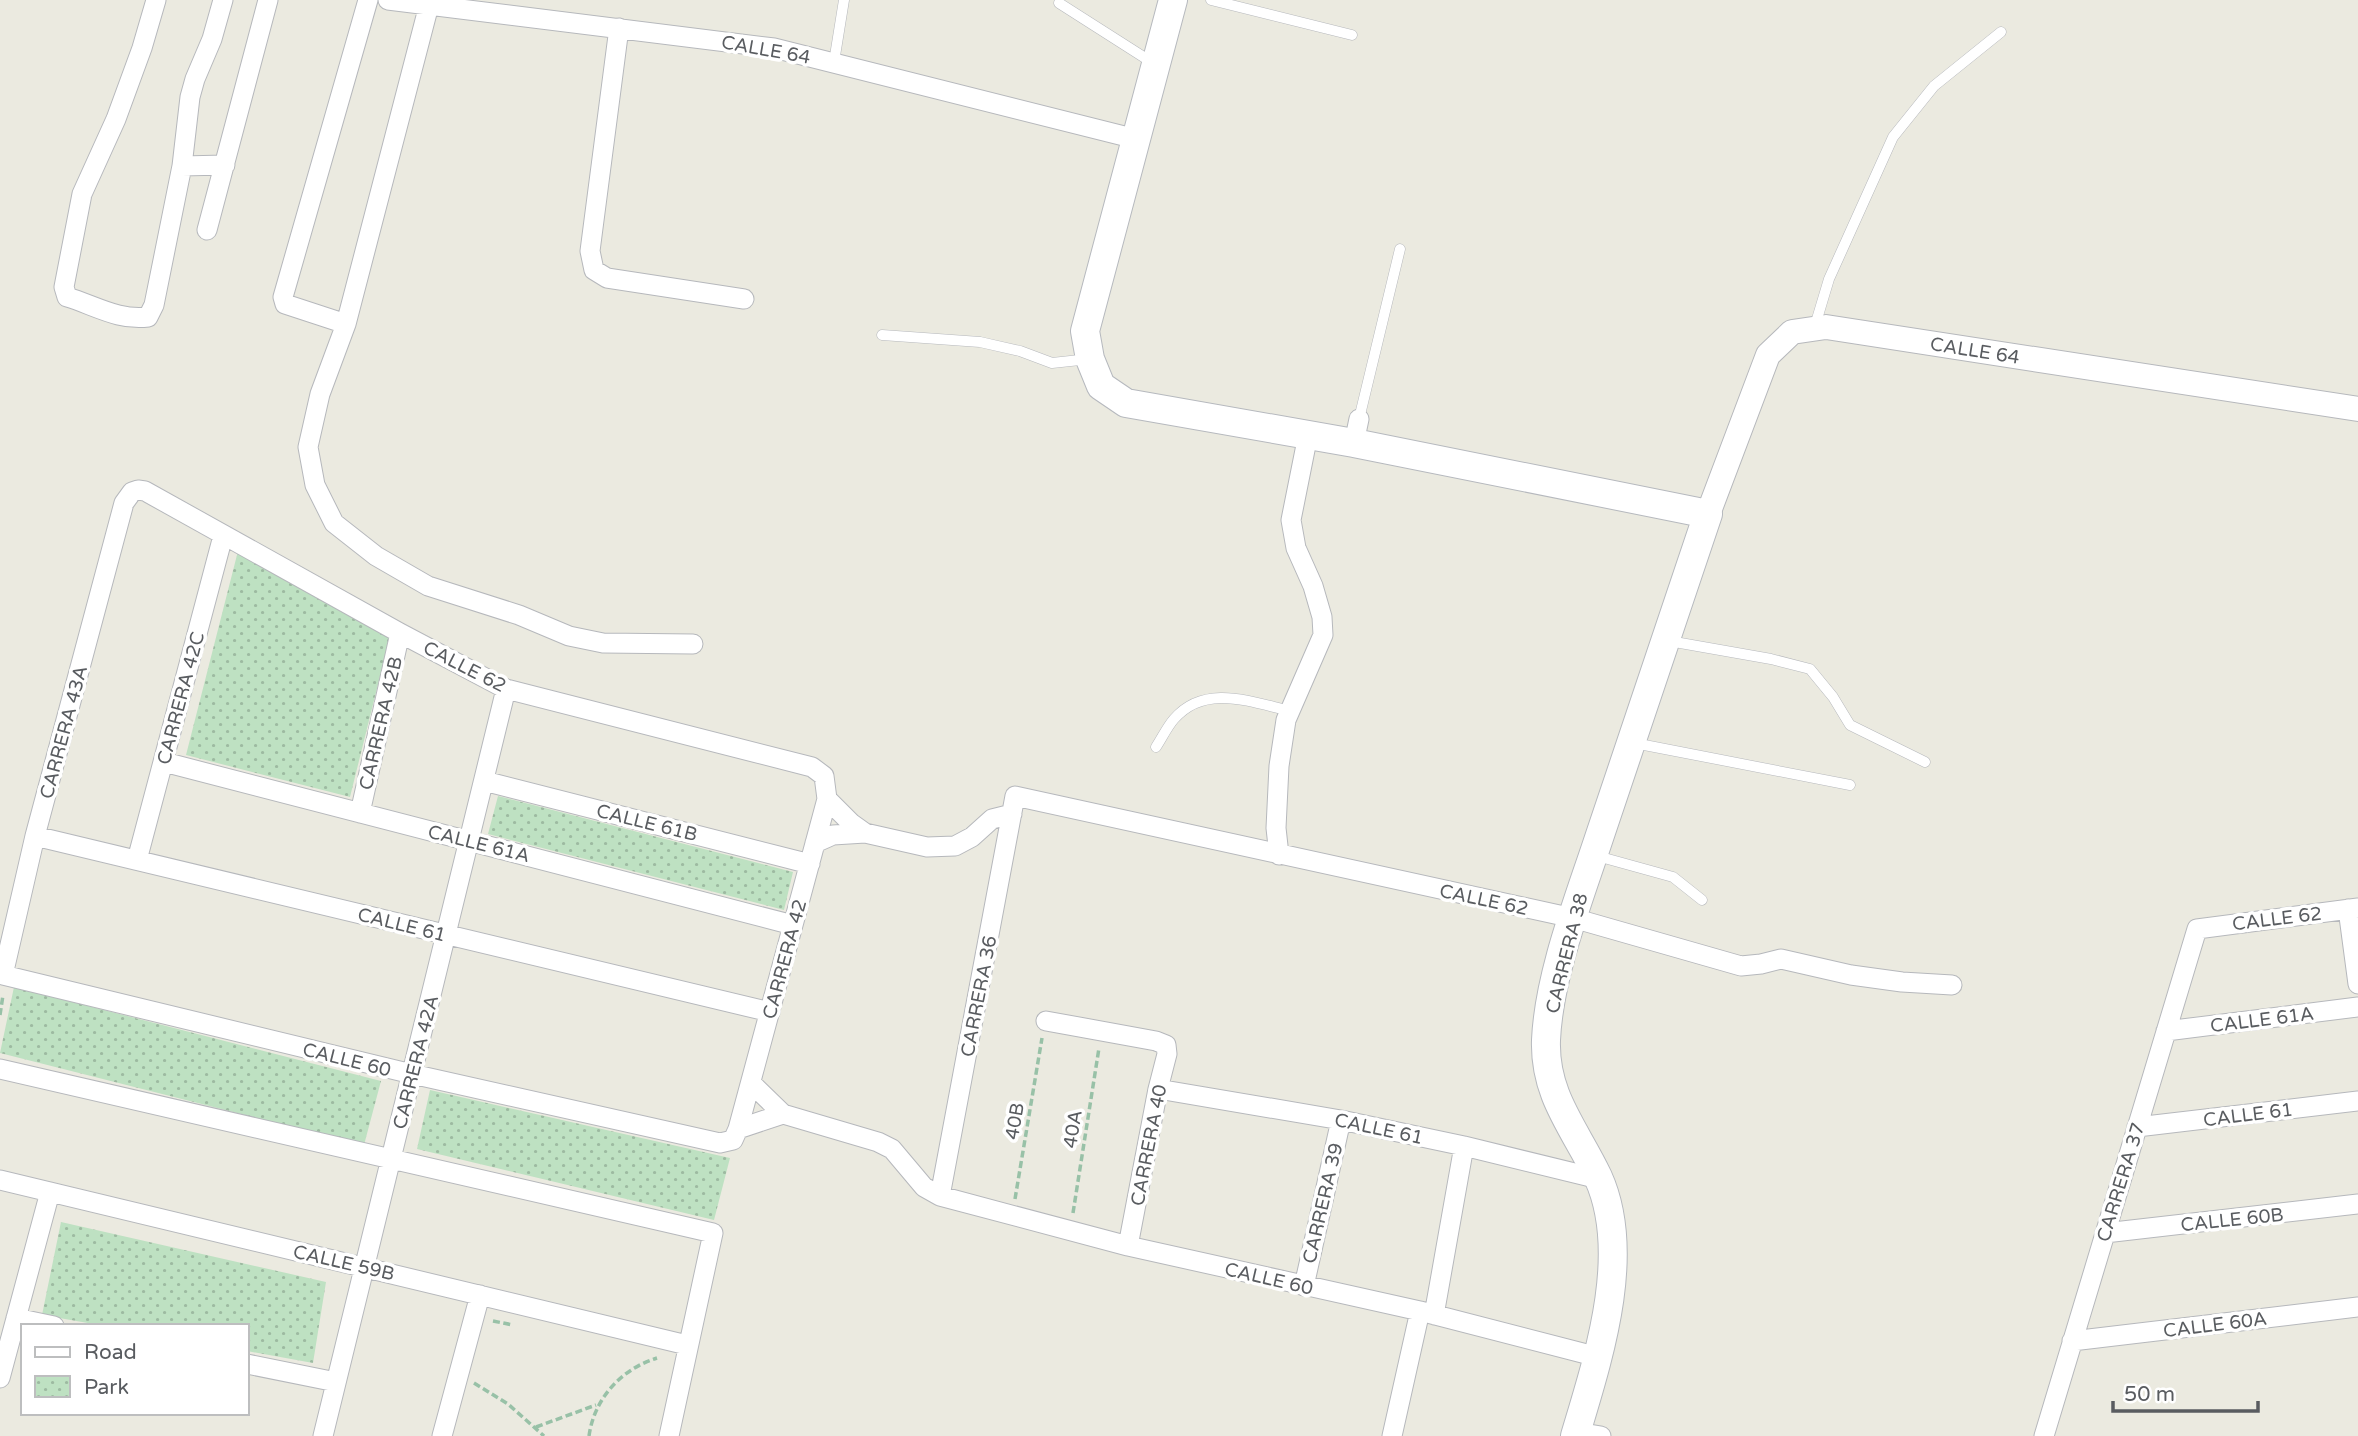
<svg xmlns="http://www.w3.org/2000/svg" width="2358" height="1436" font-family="'Varela Round',sans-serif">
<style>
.park{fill:url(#park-dots)}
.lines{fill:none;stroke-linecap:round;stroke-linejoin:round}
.service-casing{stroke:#b6b8bc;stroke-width:11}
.minor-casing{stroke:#b6b8bc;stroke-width:21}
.tertiary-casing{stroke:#b6b8bc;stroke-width:26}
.secondary-casing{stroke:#b6b9be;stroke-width:30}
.path{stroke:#98c1a7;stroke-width:3.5;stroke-dasharray:7 3.5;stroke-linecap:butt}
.service{stroke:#fff;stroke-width:10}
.minor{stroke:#fff;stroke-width:19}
.tertiary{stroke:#fff;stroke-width:24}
.secondary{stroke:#fff;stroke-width:28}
.labels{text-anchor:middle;stroke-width:7;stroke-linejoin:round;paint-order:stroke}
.street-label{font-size:19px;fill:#595c60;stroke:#fff}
</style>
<defs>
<pattern id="park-dots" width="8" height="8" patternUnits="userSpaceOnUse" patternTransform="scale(1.75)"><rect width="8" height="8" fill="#bee1c2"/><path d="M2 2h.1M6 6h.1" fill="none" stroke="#9dbaa1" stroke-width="1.8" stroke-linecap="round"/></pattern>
</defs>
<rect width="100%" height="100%" fill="#ebeae0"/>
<path class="park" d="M238,551l152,85 -40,161 -164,-42z
M498,796l295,76 -9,38 -296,-76z
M14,987l367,94 -17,64 -364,-92z
M430,1090l300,68 -16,62 -297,-71z
M61,1222l265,60 -13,81 -66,-12v-25h-142l-63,-11z"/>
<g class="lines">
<defs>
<path id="service" d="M1211,0l141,35
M1059,3l94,60
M834,62l10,-62
M1814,329l15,-50 64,-142 41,-51 67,-54
M882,335l98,7 40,9 32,12 37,-4
M1359,419l41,-170
M1669,641l102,18 39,10 23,28 17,28 75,37
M1634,743l216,42
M1156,747c6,-9 11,-20 18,-28 31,-36 77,-17 116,-8
M1597,856l76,21 29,23"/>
<path id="minor" d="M156,0l-14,48 -26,71 -34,75 -18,93 3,10c27,8 52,24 81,20l6,-12 28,-139
M223,0l-11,39 -17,40 -5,18 -8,69 43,-1
M388,0l386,48 362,91
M429,5l-83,319 -26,70 -12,53 7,38 19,38 42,33 52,30 91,29 50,21 34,7 90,1
M619,28l-29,223 4,19 13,8 137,21
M207,230l61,-230
M346,324l-61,-20 -2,-7 85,-297
M1354,443l5,-24
M138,490l7,1 255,142 106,56 306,78 12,9 3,23 -89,330 -5,11 -13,3 -308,-69 -409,-99 32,-139 89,-333 8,-11z
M164,762l629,163
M484,781l326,83
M827,799l24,24 14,10
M360,813l40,-180
M35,836l735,176
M815,843l18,-8 32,-2 62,14 28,-1 17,-9 20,-18 20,-5
M1279,855l-3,-27 3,-62 7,-46 37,-85 -1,-18 -9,-31 -17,-38 -5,-28 17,-85
M137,860l86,-324
M2348,909l10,75
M1046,1021l110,20 10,4 1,9 -9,35 -30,157
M2166,1031l192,-24
M0,1069l713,164 -44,203
M751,1083l32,31 95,28 14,7 32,38 16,9 188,50 292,65 178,46
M1158,1089l183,31 123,26 135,33
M2137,1127l221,-26
M738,1129l45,-15
M0,1180l687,165
M940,1196l75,-400 558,122 168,48 20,-2 20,-5 70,16 51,7 50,3
M2105,1233l253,-29
M1304,1286l37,-166
M1434,1315l30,-169
M16,1318l38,8
M2072,1341l286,-34
M247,1364l89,18
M0,1378l50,-186
M1577,1432l24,4
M323,1436l183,-747
M442,1436l38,-141
M1392,1436l28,-125
M2044,1436l153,-507 161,-21"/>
<path id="tertiary" d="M1708,514l60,-159 24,-23 34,-5 532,82"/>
<path id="secondary" d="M1173,0l-88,331 5,28 11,27 25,17 228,40 354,71c-37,107 -73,214 -108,321 -21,64 -51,139 -54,205 -2,56 30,90 52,137 35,77 0,182 -23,259"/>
</defs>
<use href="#service" class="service-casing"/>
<use href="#minor" class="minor-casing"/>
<use href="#tertiary" class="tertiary-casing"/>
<use href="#secondary" class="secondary-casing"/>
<path class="path" d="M0,1015l3,-20
M1015,1199l27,-161
M1073,1213l26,-165
M493,1321l20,4
M474,1383l34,21 36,32
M536,1427l60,-22
M589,1436c5,-37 32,-67 68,-78"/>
<use href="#service" class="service"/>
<use href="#minor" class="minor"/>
<use href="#tertiary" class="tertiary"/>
<use href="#secondary" class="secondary"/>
</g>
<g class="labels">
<g class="street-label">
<text transform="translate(766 49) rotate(10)" y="7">CALLE 64</text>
<text transform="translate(1975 350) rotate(9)" y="7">CALLE 64</text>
<text transform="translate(465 666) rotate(27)" y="7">CALLE 62</text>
<text transform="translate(180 698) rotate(-75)" y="7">CARRERA 42C</text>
<text transform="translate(380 723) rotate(-77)" y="7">CARRERA 42B</text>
<text transform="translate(63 732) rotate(-75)" y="7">CARRERA 43A</text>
<text transform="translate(647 822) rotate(14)" y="7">CALLE 61B</text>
<text transform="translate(479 843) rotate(14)" y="7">CALLE 61A</text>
<text transform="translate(1484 899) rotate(12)" y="7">CALLE 62</text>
<text transform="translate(2277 918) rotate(-7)" y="7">CALLE 62</text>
<text transform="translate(402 924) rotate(14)" y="7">CALLE 61</text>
<text transform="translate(1566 953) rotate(-76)" y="7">CARRERA 38</text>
<text transform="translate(784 959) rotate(-75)" y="7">CARRERA 42</text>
<text transform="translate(978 996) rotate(-79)" y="7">CARRERA 36</text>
<text transform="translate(2262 1019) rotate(-7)" y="7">CALLE 61A</text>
<text transform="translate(347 1059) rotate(14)" y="7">CALLE 60</text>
<text transform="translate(415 1062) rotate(-76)" y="7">CARRERA 42A</text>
<text transform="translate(2248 1114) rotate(-7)" y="7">CALLE 61</text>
<text transform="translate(1014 1121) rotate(-80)" y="7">40B</text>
<text transform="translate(1379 1128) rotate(12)" y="7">CALLE 61</text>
<text transform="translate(1072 1129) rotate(-81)" y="7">40A</text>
<text transform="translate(1148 1145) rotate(-79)" y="7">CARRERA 40</text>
<text transform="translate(2120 1182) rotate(-73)" y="7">CARRERA 37</text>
<text transform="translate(1322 1203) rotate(-77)" y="7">CARRERA 39</text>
<text transform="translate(2232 1219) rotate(-6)" y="7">CALLE 60B</text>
<text transform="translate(344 1262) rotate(13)" y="7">CALLE 59B</text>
<text transform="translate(1269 1278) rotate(13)" y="7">CALLE 60</text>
<text transform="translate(2215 1324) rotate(-7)" y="7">CALLE 60A</text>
</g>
</g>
<rect x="21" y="1324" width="228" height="91" fill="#ffffff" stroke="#bdbebf" stroke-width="2"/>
<rect x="35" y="1347" width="35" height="10" fill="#ffffff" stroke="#bdbebf" stroke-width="2"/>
<text x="84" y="1359" font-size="21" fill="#595c60">Road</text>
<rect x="35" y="1376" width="35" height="21" fill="url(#park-dots)" stroke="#bdbebf" stroke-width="2"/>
<text x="84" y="1394" font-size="21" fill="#595c60">Park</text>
<path d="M2113 1401v10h145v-10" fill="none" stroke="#595c60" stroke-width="3.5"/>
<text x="2124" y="1401" font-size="21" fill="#595c60" stroke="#ffffff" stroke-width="5" paint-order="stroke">50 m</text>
</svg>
